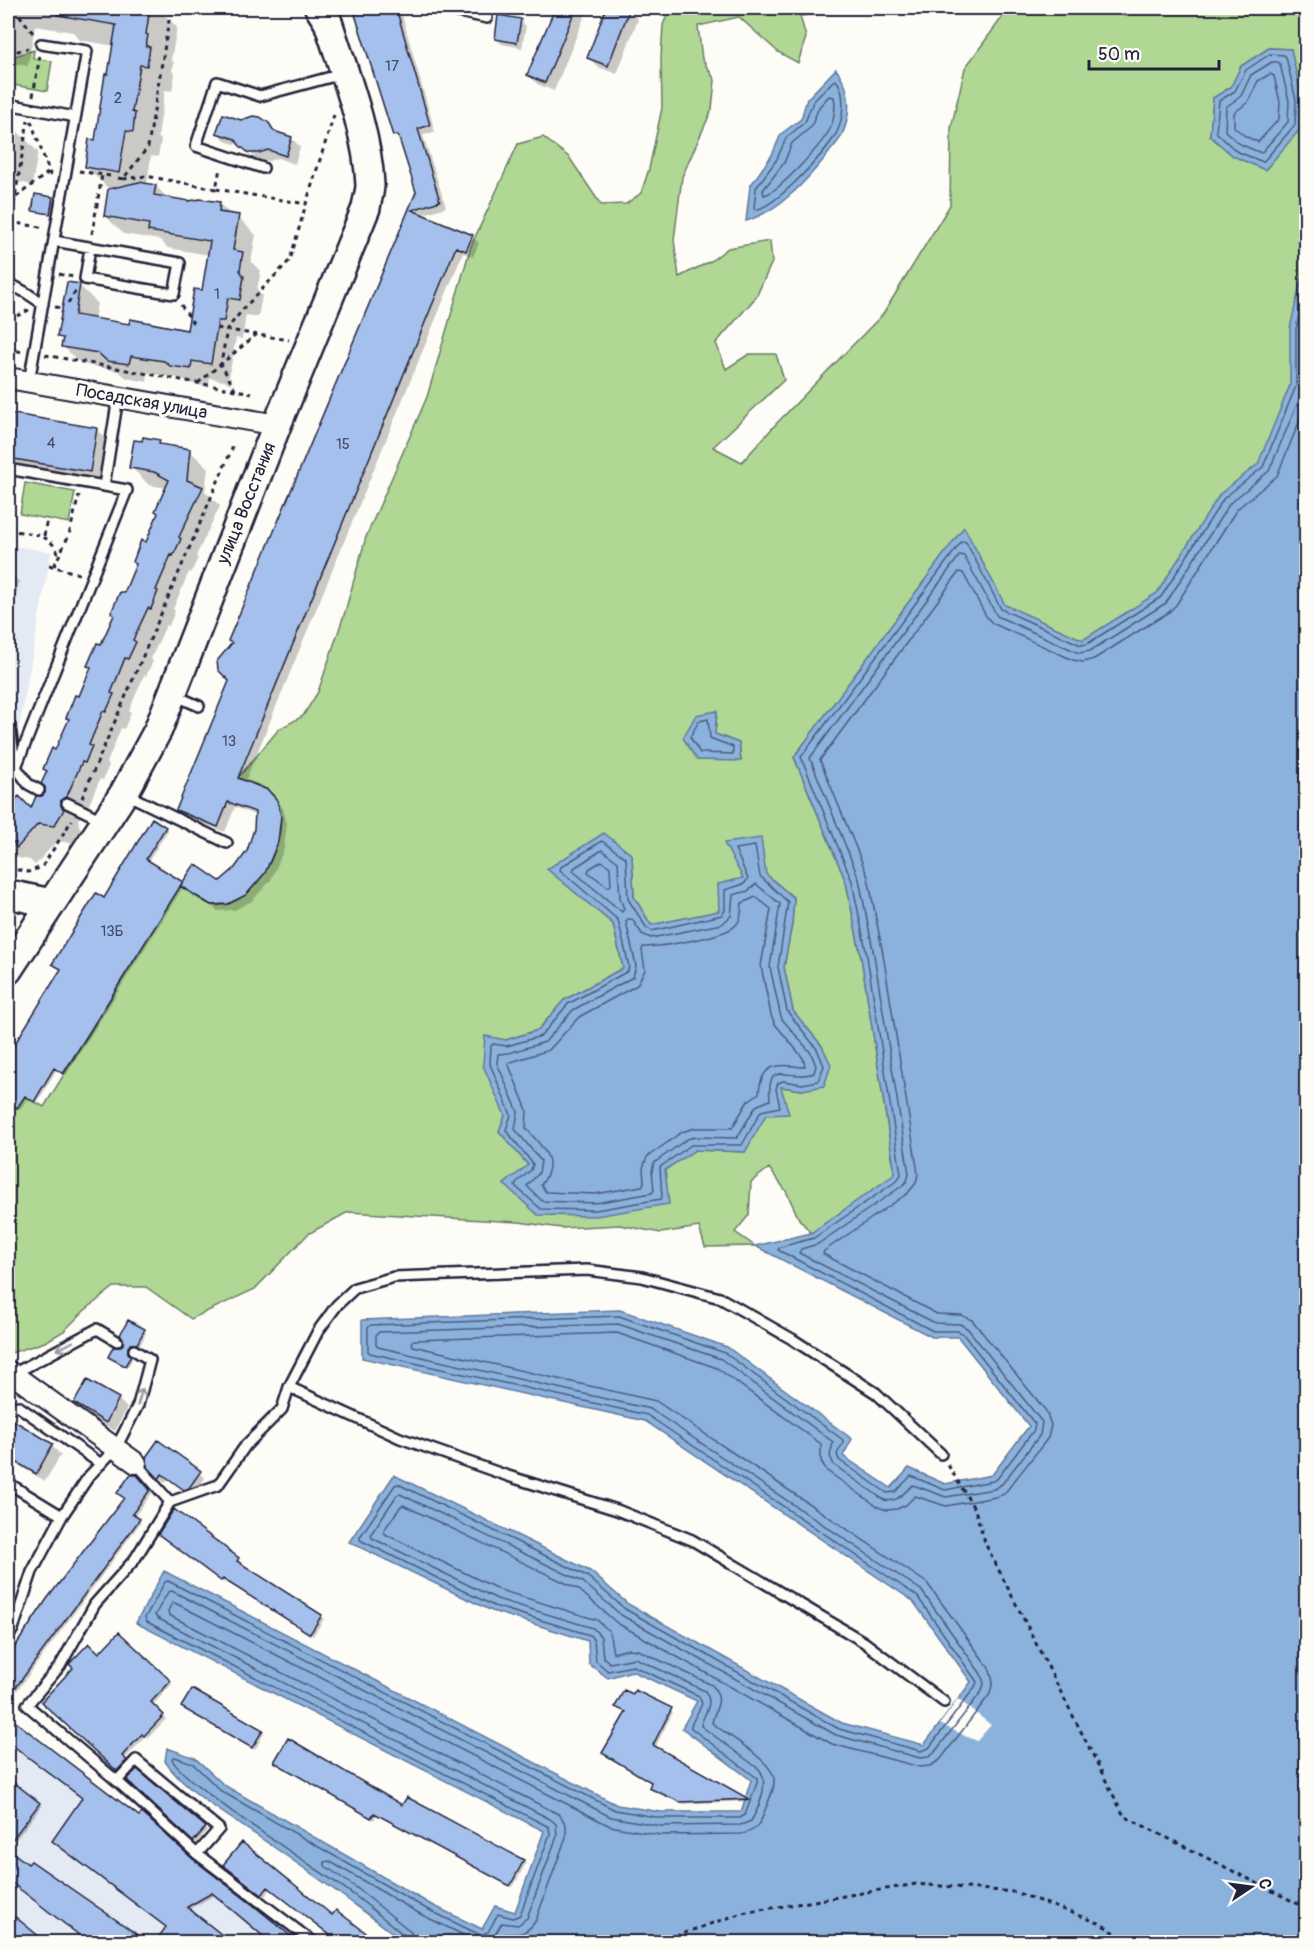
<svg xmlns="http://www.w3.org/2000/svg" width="1314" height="1950" font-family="Pangolin,sans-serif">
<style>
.built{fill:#e3eaf4}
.green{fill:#b0d793;stroke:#697c67;stroke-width:1.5;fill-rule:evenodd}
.water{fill:#8ab2dc;stroke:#60789c;stroke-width:1.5}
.pier{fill:#fdfcf7}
.shadow{fill:#0003;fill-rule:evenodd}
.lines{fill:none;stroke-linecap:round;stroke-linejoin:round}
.shore{stroke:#4c5c7b;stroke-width:1.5}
.building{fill:#a5c0ec;stroke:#22223b;stroke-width:1.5}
.lane-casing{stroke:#22223b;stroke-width:14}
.street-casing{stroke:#22223b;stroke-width:24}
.secondary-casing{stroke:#22223b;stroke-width:32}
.path{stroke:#22223b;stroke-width:3;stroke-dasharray:4.5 4.5;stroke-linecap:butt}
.lane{stroke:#fdfcf7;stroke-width:9}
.street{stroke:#fdfcf7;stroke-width:20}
.secondary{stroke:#fdfcf7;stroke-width:27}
.oneway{stroke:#9a9aa2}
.labels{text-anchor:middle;stroke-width:6;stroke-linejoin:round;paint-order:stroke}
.number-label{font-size:15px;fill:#434a67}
.street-label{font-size:18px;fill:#22223b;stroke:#fdfcf7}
</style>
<rect width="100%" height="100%" fill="#fdfcf7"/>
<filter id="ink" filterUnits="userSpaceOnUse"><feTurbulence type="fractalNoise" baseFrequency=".0167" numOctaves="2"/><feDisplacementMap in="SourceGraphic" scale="12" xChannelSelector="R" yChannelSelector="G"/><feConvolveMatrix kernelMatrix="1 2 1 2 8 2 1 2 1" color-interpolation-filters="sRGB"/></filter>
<g filter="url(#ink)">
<path class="built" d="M8,545l43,7 -32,176 -11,-2z
M8,1715l204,159 91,68h-295z"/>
<path class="green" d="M670,8h184l-8,3 -46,5 6,21 -8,26 -20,-11 -39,-35 -41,9 4,33 13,21 -3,29 -30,68 -8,63 5,37 32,-16 17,-13 42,-7 2,21 -16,35 -40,46 10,26 23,-15h27l8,26 -71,67 29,15 34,-38 107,-110 67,-109 1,-77 14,-60 44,-60h297v880l-149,-294 -74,46 -78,-35 -41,-77 -170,229 52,125 15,75 34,218 -84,58 -12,-14 -13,-28 -17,-23 -18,14 -2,33 -14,17 20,14 -50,1 -6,-20 -38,6 -41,-8 -59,3 -42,-6 -171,-10 -40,22 -53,55 -64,30 -45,-32h-32l-30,24 -20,20 -19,11 -34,11 -3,-2v-248l9,5 8,-12 19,11 136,-221c9,5 22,17 32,19 43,7 81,-69 65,-104 -7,-14 -25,-18 -39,-23l41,-49 24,-13 15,-24 27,-80 21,-75 61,-140 44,-151 47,-102 25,-7 26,20 32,48 25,-1 15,-11 8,-24 13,-61 -1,-50 2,-33zM1269,48l22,1 -81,87 3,-38 18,-11 10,-21zM717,712l-2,22 24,9 2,17h-44zM761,838l4,36 29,24 -2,26 -8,43 9,44 29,35 -20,44 -21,-3 -36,65 -50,-2 -30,20 -160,15 23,-20 -29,-34 6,-15 1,-76 32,-10 26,-30 59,-32 -10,-44 -65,-55 84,-14 2,42 17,28 68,-14 24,-32z
M34,50l-1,8 19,3 -5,30 -39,-7v-26z
M25,483l50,9 -6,31 -49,-9z"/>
<path class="water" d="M1269,48l22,1 11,51 -1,28 -36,42 -32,-14 -23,-20 3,-38 18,-11 10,-21z
M836,69c15,20 16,43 6,66 -3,7 -10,13 -14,19 -22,27 -47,56 -82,67l4,-35 22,-31 9,-21 20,-15 6,-20z
M1303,272l3,3v1667h-902c-46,-36 -94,-70 -142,-103 -30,-21 -78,-48 -97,-78l2,-13 28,10 29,27 204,118 54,26 13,-23 20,6 29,-81 -408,-208 28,-52 453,234 44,7h80l10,-32 -69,-52 15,-27 -65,-30 -24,7 -19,-14 -1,-23 -96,-30 -143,-69 45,-67 196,96 38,33 214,119 82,22 47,-63 -58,-81 -268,-180 -283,-63v-38l258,-10 107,37 125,92 -9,17 48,32 18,-20 36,16 47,-9 37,-49 -71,-89h-26l-177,-91 56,-13 84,-59 -34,-217 -15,-75 -52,-125 170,-230 41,78 78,35 74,-47 63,-99 38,-30 32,-79v-57z
M717,711l-2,23 24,9 2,18 -44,-1 -14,-22 13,-23z
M604,833l28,22 2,42 17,28 68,-14 -1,-27 25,-6 -19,-35 37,-5 5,36 28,24 -2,26 -8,43 9,44 29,35 9,19 -7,21 -22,4 -21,-3 8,27 -23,1 -21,37 -50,-2 -30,20 4,34 -73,12 -58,-1 -34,-31 24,-19 -29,-34 6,-15 -22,-51 2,-29 21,4 32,-10 26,-30 59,-32 -10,-44 -66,-55z"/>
<path class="pier" d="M958,1699l33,26 -14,16 -37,-17z"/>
<path class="shadow" d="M8,8h149l20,19 -6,33 3,2 -2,9 3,3 -3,17 -7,-1 -7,47 3,3 -3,17 -7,-1 -4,29 9,1 12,13 21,4 31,1 11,11 7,2 18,18 -5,27 10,9 -4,18 5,7 -4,21 -12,-2 -4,24 -6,-1 -8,44 -18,-4 -2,9 -19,-4 -6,-4 -35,-6 -1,9 -20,-4 -9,-7 -37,-7 -18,-18 1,-5 -5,-5 20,-51 18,18 -3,17 36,6 58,5 15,-39 6,-37 -41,-7 -8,-8 -36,-6 -19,-18 5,-26 -24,-23 10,-25 19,-96 -35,-6 -7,-8 -38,-6 -7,40 -20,-3z
M355,8h45l35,124 -12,3 23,72 -25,8 51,22 7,6 -6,14 -10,-4 -218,529 29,16 9,10 4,16 -3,25 -13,31 -19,21 -17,9 -17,1 -35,-24 -117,188 -9,-6 -20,34 -9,-6 -8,13 -12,-8v-44l54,-88 -6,-4 48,-66 61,-72 3,2 -20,32 34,21h38l15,-13 13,-19 7,-21 2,-14 -22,-9 -10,25 -41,-16 -6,-7 53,-128 2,-37 185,-451 -17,-51 -7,-7z
M556,8h32l-34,83 -17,-7 -8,-9z
M608,8h15l6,2 9,9 -21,55 -19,-7 -9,-9z
M520,20l6,6 -4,22 -20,-4 -6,-5z
M241,121l25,1 10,11 16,5 8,9 -5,17 -18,-6 -8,3h-10l-17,-15 -15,-4 -9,-9z
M8,125l4,1 26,26 -6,33 -22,-5 -2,12z
M52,199l2,2 -2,14 -16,-3 -2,-2z
M8,414l88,15 9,9 -7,42 -90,-15z
M159,442l4,4 26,4 19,18 -3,23 15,15 -24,50 2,2 -7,15 -2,-1 -16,37 2,2 -6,15 -3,-1 -15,34 2,2 -7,15 -2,-1 -15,36 2,2 -7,16 -3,-1 -14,35 2,2 -6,15 -3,-1 -15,35 -7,5 1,7 2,2 -9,15 -15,-2 -22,24 -5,-5 -22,-4v-51l24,5 15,-17 9,-41 36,-83 -3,-3 12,-20 59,-132 7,-26 -18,-3 -18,-18zM62,794l1,13 -4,-3z
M8,575l6,1 5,6 -3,15 -8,-1z
M144,1330l2,3 -6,13h-6l-4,4v6l2,3 -4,8 -16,-8 8,-10z
M8,1392l5,5 -5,9z
M118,1399l9,9 -12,23 -31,-19 -8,-9z
M10,1420l42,26 9,9 -16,26 -37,-22v-35z
M158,1442l47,36 -11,16 -3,1 -23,-16 -3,4 -5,-5z
M137,1476l15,17 -18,24 7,5 -133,181v-45l41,-58 77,-101z
M163,1536l75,24 2,2 -1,2 85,55 -11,17 -87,-56 -2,3z
M119,1634l53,50 -20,22 14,13 -18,19 -2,-2 -22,24 4,4 -8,9 -77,-71 56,-47z
M634,1696l39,16 -18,36 94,53 -65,3 -31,-14 -2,-3 2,-5 -26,-69 -7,-4z
M185,1709l77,22 2,2 -9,17z
M8,1718l131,100 149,119 -5,5h-11l-57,-47 -27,15 41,32h-72l11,-15 -84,-129 -76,-56z
M278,1764l125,43 123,56 -13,24 -136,-73 -3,6z
M137,1771l70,59 -10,13 -68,-63z
M8,1779l34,27 -34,44z
M8,1851l20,15 3,-3 114,79h-56l-71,-55 -10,13z
M228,1868l104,49 4,-5 40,30h-36l-69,-53 -6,7z
M8,1913l36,29h-36z"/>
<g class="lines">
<path class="shore" d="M1270,54l14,1 2,2 10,43 -1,25 -32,37 -27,-11 -20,-19 3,-31 16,-10 11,-21z
M1272,62h6l2,2 9,37 -1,21 -27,31 -21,-9 -15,-13 1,-24 15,-11 10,-21z
M1270,74l4,2 6,26 -1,17 -21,23 -13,-6 -11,-9v-14l14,-11 10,-21z
M833,81l3,-1c11,13 7,41 0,54 -12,20 -59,72 -81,76l-1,-2 2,-20 21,-29 9,-21 19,-16 8,-20z
M829,96l5,1c2,10 0,22 -4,32 -7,14 -52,64 -66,66l-1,-5 21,-27 8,-20 19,-16 8,-20z
M708,719l2,19 23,9v7l-33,-1 -10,-16 9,-16z
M602,841l24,17 2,41 18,28 6,4 70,-16 3,-5v-20l19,-6 4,-5 -13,-30 20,-3 5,30 28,26 -10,65 9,44 30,38 7,17 -6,15 -16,3 -19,-3 -5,2 -2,6 4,18 -19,4 -19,34h-51l-31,22 2,30 -1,2 -65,11 -55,-1 -26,-23 1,-3 15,-13 2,-6 -27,-34 5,-15 -21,-51 1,-18 2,-2 14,2 34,-10 27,-32 60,-33 1,-5 -11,-46 -58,-50 1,-3z
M602,850l16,12 2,36 4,11 -2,3 -49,-41 1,-3z
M602,861l8,6 1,18 -3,2 -20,-15 1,-3z
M756,884l24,20 -10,63 10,46 2,6 29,34 5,13 -2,7c-24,9 -48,-16 -44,27l-14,6 -19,32 -42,-1 -8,2 -33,24 -2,8 2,19 -2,3 -57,10 -53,-2 -15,-15 12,-13 2,-12 -26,-32 3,-17 -21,-49 1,-9 11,-1 36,-11 28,-32 60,-33 3,-11 -10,-44 2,-3h4l10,15 9,4 71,-14 9,-8 2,-21 15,-4z
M756,897l15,12 -10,57 10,49 4,9 28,34 2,8 -3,1c-25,-4 -41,-3 -43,26l-11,8 -16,27h-37l-13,4 -35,25 -4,11 1,15 -2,3 -47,8 -49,-2 -5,-7c19,-26 1,-37 -15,-57l1,-18 -19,-47 41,-13 30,-33 58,-32 8,-15 -3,-20 1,-3c16,0 83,-10 93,-22 6,-6 5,-14 6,-22z
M407,1942l-3,-7c-16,-13 -33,-27 -50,-40 -25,-19 -181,-117 -182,-137l3,-1 17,6 29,28 204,117 55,27 8,-3 10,-18 15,4 7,-3 30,-81 -1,-7 -402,-205 -2,-4 20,-36 3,-1 447,229 46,8h79l5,-3 12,-32v-5l-66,-50v-3l11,-21 -3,-8 -66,-30 -25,5 -12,-10 -2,-20 -4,-6 -96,-29 -134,-66v-3l35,-52 3,-1 189,92 38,33 214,120 82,22 8,-3 46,-61 2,-5 -60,-86 -270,-181 -277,-62 -2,-2v-24l3,-2 248,-9 106,37 118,87v3l-6,11 2,6 48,33 8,-1 16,-16 34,14 48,-9 4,-2 37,-49 1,-6 -72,-90 -5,-3h-25l-155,-81 2,-3 34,-9 84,-58 3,-6 -34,-218 -15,-75 -51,-124 161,-216 4,1 35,67 80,36 6,-1 74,-47 63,-99 39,-31 33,-81v-57l10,-44
M414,1942l-1,-6 -4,-6 -51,-41 -33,-23v-4l4,-1 93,54 54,26c15,4 19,-7 26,-18l16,2 9,-7 30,-82 -1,-12 -6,-5 -393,-201 -2,-3 13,-23 4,-1 439,226 50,9 80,-1 10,-4c8,-13 19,-39 8,-52l-58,-43c2,-13 14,-21 4,-35l-70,-33 -25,5 -7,-6 -2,-20 -8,-9 -96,-29 -125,-61 -1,-4 26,-39 3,-1 183,88 38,33 215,120 84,23 9,-1 5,-4 48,-62 2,-8 -3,-9 -60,-84 -271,-181 -272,-62 -2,-2v-10l3,-3 239,-8 103,35 112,83 -3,14 4,9 50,35c14,3 19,-7 29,-15l33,12 48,-8 8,-5 38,-49 2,-13 -74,-93 -8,-5 -25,-1 -136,-70 2,-4 17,-5 84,-58 5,-5 2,-7 -35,-219 -15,-76 -49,-121 150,-203 4,1 33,60 82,37 11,-2 76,-48 64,-100 39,-32 35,-83v-58l2,-12
M500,1942l6,-8c14,1 23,-2 30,-14l30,-83v-12l-6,-10 -391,-200 -1,-4 4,-8h3l435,223 50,9 81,-1c15,-2 20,-11 24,-24 4,-10 10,-21 9,-32 -3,-18 -47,-43 -62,-55 3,-16 13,-22 0,-38l-74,-35 -10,-1 -15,4 -4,-22 -12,-11 -97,-30 -115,-56 -1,-4 17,-24 2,-1 175,84 39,34 215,121 88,23 10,-1 10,-6 50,-66 3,-14 -4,-12 -62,-85 -271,-182 -243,-55 -2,-4 3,-2 203,-7 100,35 104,76v17l6,10 51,36 9,3 10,-1 9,-4 9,-9 31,10 50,-9 8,-3 44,-56 3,-13 -5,-14 -74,-91 -11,-5 -24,-1 -114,-60 1,-3 84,-58 8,-10 2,-9 -35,-220 -15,-77 -48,-117 139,-188 4,1 23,43 6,7 81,37 10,2 11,-3 75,-47 7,-7 61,-96 40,-33 29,-71"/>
</g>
<path class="building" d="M58,8h92l-4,26 2,1 -2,11 4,1 -3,19 -7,-1 -8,47 3,1 -2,19 -7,-1 -7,42 -34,-6 4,-28 6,1 10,-66h3l8,-49 -59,-10z
M353,8h43l34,117 -12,4 22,72 -28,9 61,25 -7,16 -10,-4 -218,531 30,12 9,10 4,16 -3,26 -13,31 -19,22 -18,9 -17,1 -31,-19 15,-22 25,17 14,-12 13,-18 7,-22 1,-17 -27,-10 -10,25 -42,-17 53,-129 -11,-11 -1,-9 15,-18 -4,-2 188,-449 -18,-57 -5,1z
M555,8h21l-31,75 -18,-8z
M606,8h24l-22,58 -21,-8z
M498,15l23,4 -4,24 -22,-4z
M223,114l18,6 12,-4 7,1 9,6 5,8 18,6 -6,19 -18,-6 -9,3h-10l-9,-7 -5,-7 -19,-6z
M139,182l17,3 -2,10 35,6 11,-2 20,3 -1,10 20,3 -6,35 10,2 -3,18 4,7 -4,23 -12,-2 -4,23h-6l-7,43 -19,-3 -1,8 -21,-3 -6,-5 -33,-5 -2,8 -22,-3 -9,-8 -37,-6 2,-9 -6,-1 10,-55 13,2 -5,31 54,9 1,-5 57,11 7,-41 8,1 8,-49 -62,-10 1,-7 -45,-8 4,-27z
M35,194l18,3 -3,17 -18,-3z
M8,413l89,15 -7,44 -82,-14z
M143,437l17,3 -1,4 31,5 -3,31 16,7 -24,50 2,2 -8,17 -2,-1 -15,35 2,1 -7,18 -3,-1 -15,32 3,2 -8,17 -3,-1 -14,35 3,1 -8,18 -3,-1 -14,34 3,1 -7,17 -3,-1 -15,34 -6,5v5l3,3 -3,6 -7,11 -16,-2 -21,24 -2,-2 1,-3 -8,-1v-35l11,-11 12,12 5,-12h6l3,-3v-6l-4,-3 6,-13 -4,-2 9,-21 3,2 14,-31 -3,-1 9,-23 4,1 12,-29 -4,-1 10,-23 4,1 13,-29 -3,-2 9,-21 4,1 12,-29 -3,-2 8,-22 5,2 12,-29 -3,-2 14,-31 -15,-8 -25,-4 5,-28 8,1z
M152,818l14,9 -20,32 37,23 -120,192 -9,-6 -20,34 -9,-6 -8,12 -9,-5v-48l53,-86 -9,-5 44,-71 8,5z
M128,1320l17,9 -8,15h-6l-3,3v6l3,3 -6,10 -17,-9 5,-10h7l3,-3v-6l-3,-3z
M87,1380l32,18 -13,25 -32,-20z
M8,1417l45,27 -17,30 -28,-17z
M158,1440l43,31 -12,17 -5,2 -22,-16 -3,5 -12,-13 -1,-9z
M130,1475h7l13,15 -18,24 8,5 -132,179v-41l39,-58 77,-101 -7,-5z
M174,1509l65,49 -2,3 85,54 -12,19 -87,-55 -2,2 -63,-47z
M119,1632l52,49 -20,21 13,13 -20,21 -2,-2 -20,22 5,4 -10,11 -76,-69 32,-34 -4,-4 20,-21 10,10z
M192,1689l71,41 -11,18 -71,-41z
M624,1690l9,4 2,-4 37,18 -19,37 96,54 -69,3 -31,-14 2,-6 -49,-29 24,-41 -11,-5z
M8,1716l131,100 3,-3 51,46 60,46 45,37h-28l-58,-49 -25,14 44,35h-76l11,-15 -114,-86 30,-43 -74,-56z
M288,1738l114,67 5,-8 117,63 -14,26 -136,-73 -3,5 -97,-56z
M137,1769l69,58 -13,15 -66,-62z
M8,1778l32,25 -32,42z
M242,1842l90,73 4,-5 42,32h-39l-71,-55 -6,8 -39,-30z
M8,1849l20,15 3,-3 117,81h-60l-80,-62z
M8,1911l38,31h-38z"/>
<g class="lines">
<defs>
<path id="lane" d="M440,8l47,10
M8,104l67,13
M263,168l-67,-22 21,-64 43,14 82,-22
M54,241l126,22 -6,31 -89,-15 5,-31
M8,283l17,9 18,12
M29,382l58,-331 -46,-7
M8,469l119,21 -111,277
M104,486l14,-89
M174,695l25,11
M10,726l5,39
M8,765l8,2 12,17 11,6
M126,794l101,49
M67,803l35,17
M13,1374l84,-45 20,12
M8,1408l10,-2 83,58
M941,1454l-65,-61 -84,-54 -72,-41 -78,-21 -55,-7 -193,7 -39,11 -18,17 -19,26 -29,56 111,51 108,38 109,34 75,30 172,102 80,60
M136,1463l34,39
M8,1483l54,33
M8,1637l5,-8 19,-57 30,-56 27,-40 27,-28 22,-43 12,-45 -16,-10
M117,1781l19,-21 83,69 -22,25 -80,-73 -90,-76 33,-39 35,-62 40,-45 35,-57 48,-17 28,-40 36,-36 7,-22
M197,1854l116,88"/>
<path id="street" d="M8,378l269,47
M8,1371l128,92"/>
<path id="secondary" d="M8,894l43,9
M8,970l116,-177 34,-63 119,-305 89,-217c1,-8 4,-16 4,-23 -2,-52 -26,-113 -42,-163l-9,-14"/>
</defs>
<use href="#lane" class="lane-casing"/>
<use href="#street" class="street-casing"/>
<use href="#secondary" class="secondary-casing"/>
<path class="path" d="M14,8l19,25
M8,21l2,-13
M8,54l20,-6
M33,96l7,-41
M31,121l20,56
M79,171l31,5
M118,178l5,1 25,-32 23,-139
M123,179l23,-3 70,13 4,-21
M216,189l90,15 28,-89
M16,197l33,-25
M10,222l35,6
M92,234l10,-59
M8,239l20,-119
M59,274l14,3
M68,303l9,-14
M181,305l12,18
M55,307l8,1
M8,313l7,37
M9,320l20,-10
M217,328l72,12
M8,349l15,3
M45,355l207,38
M198,383l23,-19 6,-35 17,-21 46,-48 16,-56
M235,390l-14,-26 36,-30
M8,530c21,4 45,2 51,27
M44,536l3,-18
M49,565l30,9
M54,566l15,-31 10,-40
M82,798l152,-354
M8,868l20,4 14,-5 30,-47
M948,1465l27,45 11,35 138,271 182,92
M658,1942l84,-29 174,-29 99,8 84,31 31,19"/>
<use href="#lane" class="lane"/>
<use href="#street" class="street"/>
<use href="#secondary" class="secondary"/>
</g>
<defs><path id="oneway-shaft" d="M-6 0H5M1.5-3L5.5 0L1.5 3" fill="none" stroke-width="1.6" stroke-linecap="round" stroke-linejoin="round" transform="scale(1.5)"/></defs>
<g class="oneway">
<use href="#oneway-shaft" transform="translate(65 1346) rotate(152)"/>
<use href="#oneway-shaft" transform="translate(140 1397) rotate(-74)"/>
</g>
</g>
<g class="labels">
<g class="number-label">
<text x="392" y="71">17</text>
<text x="118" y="103">2</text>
<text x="217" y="299">1</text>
<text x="51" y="448">4</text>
<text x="343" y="449">15</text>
<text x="229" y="746">13</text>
<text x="112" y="936">13Б</text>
</g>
<g class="street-label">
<text transform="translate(142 401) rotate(10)" y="6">Посадская улица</text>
<text transform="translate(246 503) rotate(-68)" y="6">улица Восстания</text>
</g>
</g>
<rect width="1314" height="1950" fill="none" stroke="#fdfcf7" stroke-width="30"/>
<rect x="15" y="15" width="1284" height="1920" fill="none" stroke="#22223b" stroke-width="2" filter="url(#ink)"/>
<g transform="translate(1251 1887) rotate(77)" stroke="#fdfcf7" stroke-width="4.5" paint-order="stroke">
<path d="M0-4.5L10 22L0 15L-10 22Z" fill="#22223b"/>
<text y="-9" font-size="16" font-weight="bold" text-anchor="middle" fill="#22223b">С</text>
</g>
<path d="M1089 60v9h130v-9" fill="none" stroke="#22223b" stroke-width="3"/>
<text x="1098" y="60" font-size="18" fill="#22223b" stroke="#fdfcf7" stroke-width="4.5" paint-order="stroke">50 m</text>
</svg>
